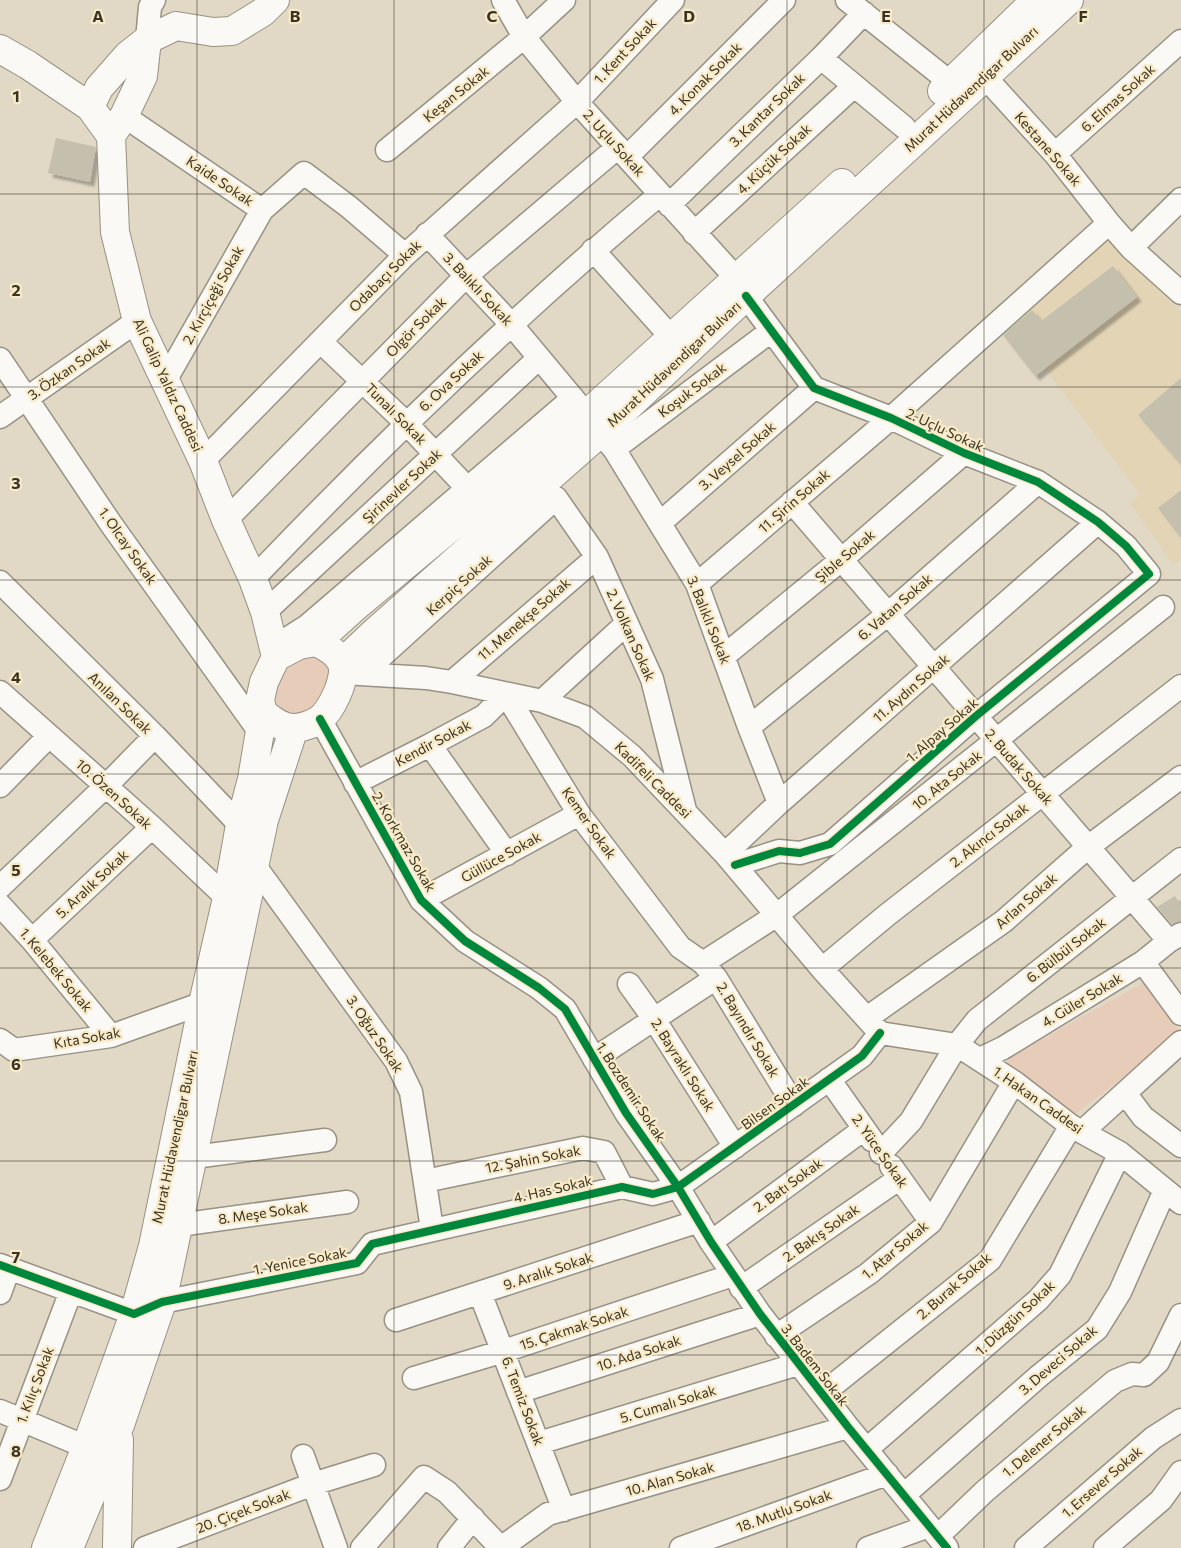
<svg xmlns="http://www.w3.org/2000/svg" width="1181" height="1548" font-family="Commissioner,sans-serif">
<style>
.built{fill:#e3d4b5}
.green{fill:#e8ccba}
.building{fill:#c4c0ad;filter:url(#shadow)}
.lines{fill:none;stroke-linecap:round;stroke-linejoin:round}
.minor-casing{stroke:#989283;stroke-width:25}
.major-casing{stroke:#989283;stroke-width:30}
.minor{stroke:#faf9f6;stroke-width:22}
.major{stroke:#faf9f6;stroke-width:28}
.cycleway-casing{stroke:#f9eac7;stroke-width:11}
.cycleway{stroke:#00873e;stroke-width:8}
.grid{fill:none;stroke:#393325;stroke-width:1;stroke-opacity:0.55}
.labels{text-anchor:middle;stroke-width:4.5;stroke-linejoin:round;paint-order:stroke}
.street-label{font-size:14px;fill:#393325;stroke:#f9eac7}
.grid-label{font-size:16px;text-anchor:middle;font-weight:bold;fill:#393325;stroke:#f9eac7;stroke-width:4.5;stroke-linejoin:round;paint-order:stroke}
</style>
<defs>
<filter id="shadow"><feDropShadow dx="4.5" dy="4.5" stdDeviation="1" flood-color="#0004"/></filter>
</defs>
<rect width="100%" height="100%" fill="#e1d8c5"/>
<path class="built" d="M1106,239l75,73v247l-8,6 -43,-62 10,-8 -129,-172z"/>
<path class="green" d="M306,652l19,8 5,12 -8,33 -25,12 -23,-7 -2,-22 13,-24z
M1143,983l38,51 -109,82 -67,-51 4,-7z"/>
<path class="building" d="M56,138l40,9 -6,35 -42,-9z
M1113,266l24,31 -102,79 -32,-41 29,-25 9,11z
M1181,378v87l-43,-50z
M1181,490v48l-23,-30z
M1175,896l6,10v15l-9,3 -15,-17z"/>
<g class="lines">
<defs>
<path id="minor" d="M503,0l21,37 53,65 159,176
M847,0l104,83
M147,40l3,-33 4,-7
M821,58l83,69
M985,77l70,77 54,69
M124,116l138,94 42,-37 45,34 56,48
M387,150l137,-113 40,-37
M1055,154l126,-113
M627,157l157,-157
M669,205l152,-147 43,-45
M694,233l160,-147
M427,234l84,90 71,85
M1131,248l50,-49
M593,250l78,87
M321,342l85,81 62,66
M0,359l111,165 148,207
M165,381l97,-171
M0,417l137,-96
M600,433l14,16 83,135 52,143 30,76
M614,449l157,-118
M203,461l202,-206 172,-153 96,-102
M792,502l377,439
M226,520l240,-244 152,-129
M660,523l154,-135
M253,579c129,-135 263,-264 406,-384
M0,582l155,154 85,89
M697,584l194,-166 218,-195 22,25 50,45
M265,612l274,-254
M274,647l33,-21 266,-228
M724,656l117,-96 123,-107
M344,673l82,5 26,4 90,19 43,16 47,39 93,98 97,115 58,64
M363,673l193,-175 41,59 55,122 33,131
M452,682l145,-125
M0,692l152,135 75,71
M542,701l84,-77
M320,719l101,181 44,41 74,47 26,21 61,104 52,74 33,55 49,72 88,113 99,121
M749,727l139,-113 150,-132
M430,745l77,109
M355,783l75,-38 54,-29 22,-22 73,120 101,133 23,16 13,15
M0,786l49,-50
M725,854l54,-51 319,-281
M735,865l44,-14 21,2 30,-9 146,-128 173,-142 -23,-28 -28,-24 -60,-40 -74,-29 -73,-35 -77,-30 -68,-92
M255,866l141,195 15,31 21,137
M0,887l106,-101 49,-50
M421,900l158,-86
M0,905l32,35 79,96
M32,940l120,-113
M1143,962l38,52
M703,963l74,-48 386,-308
M822,969l65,-54 294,-229
M629,984l25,35 81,128
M867,1018l137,-97 84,-74 93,-70
M880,1033l77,12 57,37 57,44 49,27 61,50
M0,1040l14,10 97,-14 92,-33
M594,1059l122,-81 78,127
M980,1059l23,-11 140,-86 26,-21 12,-7
M829,1079l43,61
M1125,1093l18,24 38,29
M1082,1132l99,-90
M881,1153l30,-32 46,-76 20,-25 204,-161
M194,1157l131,-17
M891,1166l40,56
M425,1181l158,-33 21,4 18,35
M179,1225l168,-23
M711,1242l153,-113
M0,1265l134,49 28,-12 195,-39 15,-19 250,-57 31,7 25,-7 184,-131 18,-23
M741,1288l159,-110
M0,1293l9,-25
M480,1293l84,217
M396,1320l303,-99
M776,1336l92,-62 63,-52 83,-140
M414,1378l90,-27 229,-76
M518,1392l242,-78
M822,1394l168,-134 81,-134
M0,1411l86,36
M539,1443l259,-79
M867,1449l171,-149 22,-25 60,-122
M303,1456l33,92
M0,1479l71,-188
M904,1495l135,-119 58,-47 23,-37 45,-102
M938,1536l47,-45 130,-110 17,-7 12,1 14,-13 23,-47
M145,1548l168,-64 61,-19
M362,1548l62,-71 23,15 54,56
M449,1548l24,-30
M501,1548l47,-34 300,-87
M681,1548l206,-74
M868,1548l61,-22
M1026,1548l127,-110 28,-18
M1105,1548l56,-48 20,-28"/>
<path id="major" d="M0,49l28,16 62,42 21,29 4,96 22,89 66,140 23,59 27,59 12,33 11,45
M942,91l94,-91
M90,107l9,-19 29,-33 19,-15 29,-14 37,6 19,-1 31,-19 12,-12
M111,136l13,-20 19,-40 4,-36
M316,642l39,-35 232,-193 255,-231
M316,642c11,5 22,11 26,22 5,15 -11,47 -23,56 -6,4 -18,8 -26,8 -12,0 -21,-8 -30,-15l-3,-13 4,-18 12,-25 23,-12z
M342,663l35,-33 223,-197 146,-137 323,-296
M46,1548l40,-101 48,-133 19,-68 50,-243 24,-105 13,-73 12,-46 11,-66
M69,1548l51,-123 42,-123 102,-482 30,-92
M117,1548l2,-108"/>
</defs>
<use href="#minor" class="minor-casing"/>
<use href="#major" class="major-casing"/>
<use href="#minor" class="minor"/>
<use href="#major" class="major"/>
<defs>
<path id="cycleway" d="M320,719l101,181 44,41 74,47 26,21 61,104 52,74 33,55 49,72 88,113 99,121
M735,865l44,-14 21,2 30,-9 146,-128 173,-142 -23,-28 -28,-24 -60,-40 -74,-29 -73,-35 -77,-30 -68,-92
M0,1265l134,49 28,-12 195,-39 15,-19 250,-57 31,7 25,-7 184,-131 18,-23"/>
</defs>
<use href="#cycleway" class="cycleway-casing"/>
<use href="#cycleway" class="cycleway"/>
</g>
<path class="grid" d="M197,0v1548M394,0v1548M590,0v1548M787,0v1548M984,0v1548M0,194h1181M0,387h1181M0,580h1181M0,774h1181M0,968h1181M0,1161h1181M0,1355h1181"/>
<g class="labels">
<g class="street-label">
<text transform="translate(625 51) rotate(-47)" y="5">1. Kent Sokak</text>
<text transform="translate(705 79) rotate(-45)" y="5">4. Konak Sokak</text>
<text transform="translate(971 89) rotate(-43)" y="5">Murat Hüdavendigar Bulvarı</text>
<text transform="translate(456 94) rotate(-39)" y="5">Keşan Sokak</text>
<text transform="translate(1118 98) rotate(-42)" y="5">6. Elmas Sokak</text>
<text transform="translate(767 110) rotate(-44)" y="5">3. Kantar Sokak</text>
<text transform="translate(614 143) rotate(48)" y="5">2. Uçlu Sokak</text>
<text transform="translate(1048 149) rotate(49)" y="5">Kestane Sokak</text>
<text transform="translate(774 159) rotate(-43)" y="5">4. Küçük Sokak</text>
<text transform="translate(220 181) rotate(34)" y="5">Kaide Sokak</text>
<text transform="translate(385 276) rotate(-45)" y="5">Odabaçı Sokak</text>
<text transform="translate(478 289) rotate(47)" y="5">3. Balıklı Sokak</text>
<text transform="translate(213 295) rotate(-61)" y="5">2. Kırçiçeği Sokak</text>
<text transform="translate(416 327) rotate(-45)" y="5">Olgör Sokak</text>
<text transform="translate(674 364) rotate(-43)" y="5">Murat Hüdavendigar Bulvarı</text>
<text transform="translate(69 369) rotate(-35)" y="5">3. Özkan Sokak</text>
<text transform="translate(451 381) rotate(-43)" y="5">6. Ova Sokak</text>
<text transform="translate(168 385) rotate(65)" y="5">Ali Galip Yaldız Caddesi</text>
<text transform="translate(692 390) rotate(-37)" y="5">Koşuk Sokak</text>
<text transform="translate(396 414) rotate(45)" y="5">Tunalı Sokak</text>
<text transform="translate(945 430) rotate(25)" y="5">2. Uçlu Sokak</text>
<text transform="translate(737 456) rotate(-41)" y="5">3. Veysel Sokak</text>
<text transform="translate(402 486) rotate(-43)" y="5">Şirinevler Sokak</text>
<text transform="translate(794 501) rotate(-41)" y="5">11. Şirin Sokak</text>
<text transform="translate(128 546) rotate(55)" y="5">1. Olcay Sokak</text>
<text transform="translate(845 556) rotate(-40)" y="5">Şible Sokak</text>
<text transform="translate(459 585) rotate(-42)" y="5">Kerpiç Sokak</text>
<text transform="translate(895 607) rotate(-41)" y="5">6. Vatan Sokak</text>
<text transform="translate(524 619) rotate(-41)" y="5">11. Menekşe Sokak</text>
<text transform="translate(709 620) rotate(68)" y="5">3. Balıklı Sokak</text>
<text transform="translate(631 635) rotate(66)" y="5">2. Volkan Sokak</text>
<text transform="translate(911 688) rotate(-41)" y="5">11. Aydın Sokak</text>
<text transform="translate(120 703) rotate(44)" y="5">Anılan Sokak</text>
<text transform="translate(942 730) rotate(-41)" y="5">1. Alpay Sokak</text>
<text transform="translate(433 743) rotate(-28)" y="5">Kendir Sokak</text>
<text transform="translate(1019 767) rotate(49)" y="5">2. Budak Sokak</text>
<text transform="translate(653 780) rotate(45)" y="5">Kadifeli Caddesi</text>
<text transform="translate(947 780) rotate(-39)" y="5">10. Ata Sokak</text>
<text transform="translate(114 794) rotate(42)" y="5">10. Özen Sokak</text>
<text transform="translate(589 823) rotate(55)" y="5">Kemer Sokak</text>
<text transform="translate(989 835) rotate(-38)" y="5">2. Akıncı Sokak</text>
<text transform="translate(404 842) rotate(60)" y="5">2. Korkmaz Sokak</text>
<text transform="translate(501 857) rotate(-29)" y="5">Güllüce Sokak</text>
<text transform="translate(92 884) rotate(-43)" y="5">5. Aralık Sokak</text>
<text transform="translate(1026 901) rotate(-41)" y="5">Arlan Sokak</text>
<text transform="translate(1066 950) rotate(-38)" y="5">6. Bülbül Sokak</text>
<text transform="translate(56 970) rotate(50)" y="5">1. Kelebek Sokak</text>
<text transform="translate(1082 1000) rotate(-31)" y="5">4. Güler Sokak</text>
<text transform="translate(748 1030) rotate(59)" y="5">2. Bayındır Sokak</text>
<text transform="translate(375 1034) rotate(56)" y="5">3. Oğuz Sokak</text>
<text transform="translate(87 1038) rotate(-10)" y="5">Kıta Sokak</text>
<text transform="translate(683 1065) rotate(58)" y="5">2. Bayraklı Sokak</text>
<text transform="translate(631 1092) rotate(57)" y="5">1. Bozdemir Sokak</text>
<text transform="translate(1038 1100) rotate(35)" y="5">1. Hakan Caddesi</text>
<text transform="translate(775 1103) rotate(-36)" y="5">Bilsen Sokak</text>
<text transform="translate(175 1137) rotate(-78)" y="5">Murat Hüdavendigar Bulvarı</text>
<text transform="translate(880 1151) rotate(55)" y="5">2. Yüce Sokak</text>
<text transform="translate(533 1159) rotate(-11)" y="5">12. Şahin Sokak</text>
<text transform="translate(788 1185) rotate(-36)" y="5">2. Batı Sokak</text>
<text transform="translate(553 1189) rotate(-13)" y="5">4. Has Sokak</text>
<text transform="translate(263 1213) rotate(-8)" y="5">8. Meşe Sokak</text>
<text transform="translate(821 1233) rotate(-35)" y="5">2. Bakış Sokak</text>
<text transform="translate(895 1250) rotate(-40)" y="5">1. Atar Sokak</text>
<text transform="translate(300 1261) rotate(-11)" y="5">1. Yenice Sokak</text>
<text transform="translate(548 1271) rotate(-18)" y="5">9. Aralık Sokak</text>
<text transform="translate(954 1286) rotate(-41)" y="5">2. Burak Sokak</text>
<text transform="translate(1015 1318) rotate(-43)" y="5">1. Düzgün Sokak</text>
<text transform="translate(574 1328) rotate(-18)" y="5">15. Çakmak Sokak</text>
<text transform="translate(639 1353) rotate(-18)" y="5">10. Ada Sokak</text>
<text transform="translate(1058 1360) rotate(-41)" y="5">3. Deveci Sokak</text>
<text transform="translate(815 1365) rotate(52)" y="5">3. Badem Sokak</text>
<text transform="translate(35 1385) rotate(-69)" y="5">1. Kılıç Sokak</text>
<text transform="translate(523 1401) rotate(69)" y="5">6. Temiz Sokak</text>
<text transform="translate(668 1404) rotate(-17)" y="5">5. Cumalı Sokak</text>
<text transform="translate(1044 1441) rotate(-40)" y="5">1. Delener Sokak</text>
<text transform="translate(670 1479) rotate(-16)" y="5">10. Alan Sokak</text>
<text transform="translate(1102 1482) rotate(-41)" y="5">1. Ersever Sokak</text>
<text transform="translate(243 1511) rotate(-21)" y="5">20. Çiçek Sokak</text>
<text transform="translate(784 1511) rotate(-20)" y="5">18. Mutlu Sokak</text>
</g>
</g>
<g class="grid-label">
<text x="98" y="22">A</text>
<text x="295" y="22">B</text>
<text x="492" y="22">C</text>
<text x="689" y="22">D</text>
<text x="886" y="22">E</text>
<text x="1083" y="22">F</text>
<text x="16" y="102">1</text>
<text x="16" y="296">2</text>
<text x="16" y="489">3</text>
<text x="16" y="683">4</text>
<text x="16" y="876">5</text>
<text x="16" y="1070">6</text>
<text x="16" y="1263">7</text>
<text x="16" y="1457">8</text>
</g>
</svg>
